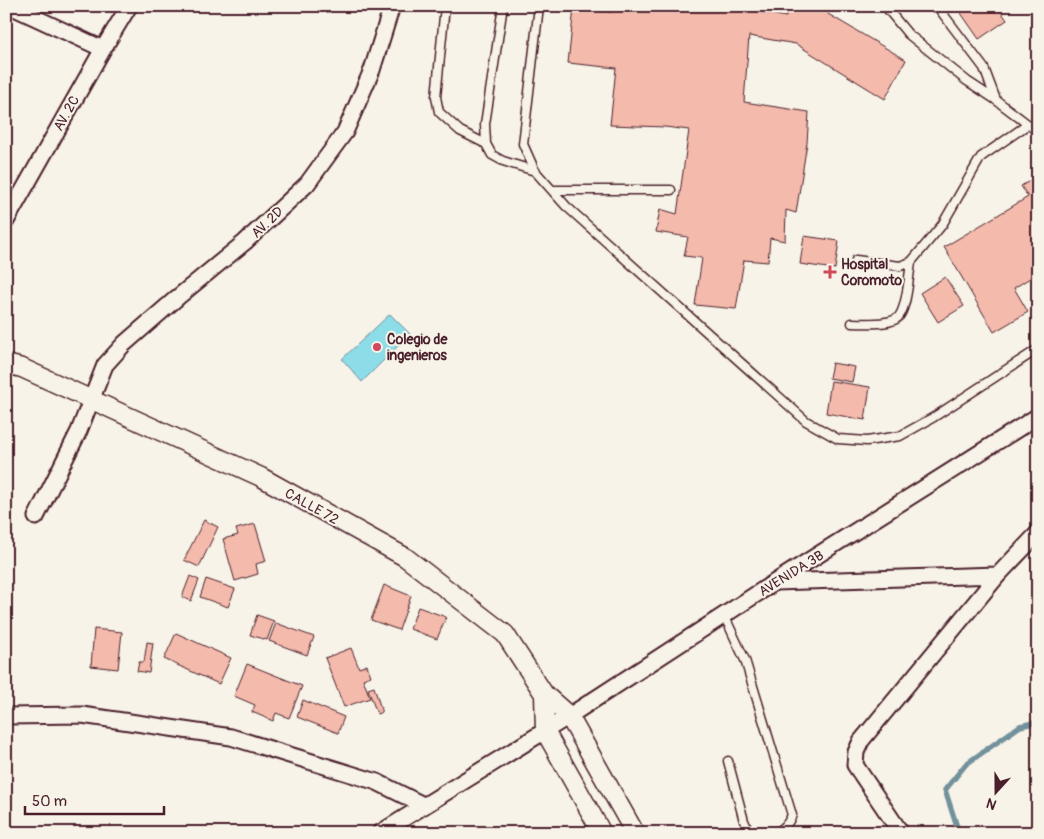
<svg xmlns="http://www.w3.org/2000/svg" width="1044" height="839" font-family="Pangolin,sans-serif">
<style>
.water{fill:#8ddde9;stroke:#72919d}
.lines{fill:none;stroke-linecap:round;stroke-linejoin:round}
.stream{stroke:#72919d;stroke-width:5.5}
.building{fill:#f4baab;stroke:#4a1f2b}
.service-casing{stroke:#4a1f2b;stroke-width:11}
.minor-casing{stroke:#4a1f2b;stroke-width:19}
.tertiary-casing{stroke:#4a1f2b;stroke-width:21}
.service{stroke:#f7f3e8;stroke-width:8}
.minor{stroke:#f7f3e8;stroke-width:15}
.tertiary{stroke:#f7f3e8;stroke-width:18}
.poi-dot{fill:#d1495b;stroke:#f7f3e8;stroke-width:2}
.labels{text-anchor:middle;stroke-width:4;stroke-linejoin:round;paint-order:stroke}
.street-label{font-size:14px;fill:#4a1f2b;stroke:#f7f3e8}
.poi-label{font-size:14px;font-weight:bold;fill:#4a1f2b;stroke:#f7f3e8;text-anchor:start}
</style>
<rect width="100%" height="100%" fill="#f7f3e8"/>
<filter id="ink" filterUnits="userSpaceOnUse"><feTurbulence type="fractalNoise" baseFrequency=".02" numOctaves="2"/><feDisplacementMap in="SourceGraphic" scale="10" xChannelSelector="R" yChannelSelector="G"/><feConvolveMatrix kernelMatrix="1 2 1 2 8 2 1 2 1" color-interpolation-filters="sRGB"/></filter>
<g filter="url(#ink)">
<path class="water" d="M390,314l20,20 -48,48 -20,-23z"/>
<g class="lines">
<path class="stream" d="M959,833l-14,-43 21,-26 54,-38 18,-4"/>
</g>
<path class="building" d="M66,6h23l-1,3 -13,2z
M613,6h136v4l37,7 2,-11h41l-1,8 78,46 -21,39 -89,-55 -47,-8 -5,66 65,10 -2,31 -11,70 -10,-3 -1,31 -15,-3 -2,24 -24,-2 -8,49 -41,-4 7,-47 -18,-2 4,-19 -32,-5 4,-23 17,5 12,-84 -24,-3 -55,-2 6,-57 -48,-5 6,-55 38,4z
M956,6h41l10,14 -28,19z
M1038,176v97l-24,15 14,24 -34,20 -50,-85 84,-50 -7,-11z
M804,236l35,5 -4,28 -35,-5z
M945,277l19,29 -26,16 -18,-29z
M832,363l23,4 -3,15 -23,-4z
M831,381l39,6 -5,33 -39,-7z
M204,520l14,7 -19,40 -15,-7z
M255,524l11,37 -10,3 2,10 -23,7 -12,-42 15,-4 -2,-6z
M190,576l9,4 -8,21 -9,-4z
M206,579l29,10 -7,18 -28,-10z
M384,585l27,11 -12,34 -28,-10z
M418,607l28,10 -9,22 -27,-10z
M257,615l17,6 -7,19 -17,-5z
M276,623l38,14 -7,18 -38,-14z
M94,629l28,3 -4,37 -27,-3z
M176,633l55,25 -12,26 -55,-25z
M147,642l6,1 -4,30 -12,-2 2,-9h5z
M351,648l8,20 8,-3 4,11 -8,3 7,19 -26,9 -19,-49z
M247,664l55,22 -13,32 -13,-5 -3,8 -21,-9 3,-7 -21,-9z
M374,687l8,25 -5,2 -9,-25z
M303,700l41,17 -6,16 -41,-16z"/>
<g class="lines">
<defs>
<path id="service" d="M445,6l-9,91 3,15 21,19 26,13
M503,6l-18,118 1,20 6,11 11,6 32,10
M539,6l-16,138 12,27 31,35 240,215 32,18 29,2 33,-5 34,-19 104,-68
M885,6l23,28 59,47 29,19 42,32
M937,6l47,62 12,32
M552,190h119
M856,260l44,6 11,-4 31,-37 39,-68 46,-32
M852,323c11,0 34,2 44,-4 11,-6 13,-45 15,-57
M724,615l21,45 47,155c-5,11 -10,16 -21,18
M728,761l16,60 5,11 7,1"/>
<path id="minor" d="M10,6l93,43
M6,221l97,-172 26,-43
M36,517l43,-86 26,-66 19,-21 54,-47 67,-55 62,-58 38,-52 27,-62 20,-64
M775,582l223,-7 40,-42
M6,716l76,-1 149,22 146,45 46,23
M380,833l189,-117 206,-134 263,-166
M901,833l-46,-68 1,-13 5,-11 137,-166"/>
<path id="tertiary" d="M6,364l16,4 239,109 144,80 100,77 39,60 25,22 66,117
M544,694l1,37 57,102"/>
</defs>
<use href="#service" class="service-casing"/>
<use href="#minor" class="minor-casing"/>
<use href="#tertiary" class="tertiary-casing"/>
<use href="#service" class="service"/>
<use href="#minor" class="minor"/>
<use href="#tertiary" class="tertiary"/>
</g>
</g>
<g class="poi-dot">
<path d="M827.5 264.5h5v5h5v5h-5v5h-5v-5h-5v-5h5z"/>
<circle cx="377" cy="347" r="5"/>
</g>
<g class="labels">
<g class="street-label">
<text transform="translate(66 113) rotate(-61)" y="5">AV. 2C</text>
<text transform="translate(267 222) rotate(-44)" y="5">AV. 2D</text>
<text transform="translate(312 506) rotate(29)" y="5">CALLE 72</text>
<text transform="translate(791 573) rotate(-32)" y="5">AVENIDA 3B</text>
</g>
<g class="poi-label">
<text x="841" y="269">Hospital<tspan x="841" dy="16">Coromoto</tspan></text>
<text x="387" y="344">Colegio de<tspan x="387" dy="16">ingenieros</tspan></text>
</g>
</g>
<rect width="1044" height="839" fill="none" stroke="#f7f3e8" stroke-width="25"/>
<rect x="12" y="12" width="1019" height="814" fill="none" stroke="#4a1f2b" stroke-width="2" filter="url(#ink)"/>
<g transform="translate(996 792) rotate(201)" stroke="#f7f3e8" stroke-width="4" paint-order="stroke">
<path d="M0-4L9 19L0 12L-9 19Z" fill="#4a1f2b"/>
<text y="-8" font-size="14" font-weight="bold" text-anchor="middle" fill="#4a1f2b">N</text>
</g>
<path d="M25 806v8h139v-8" fill="none" stroke="#4a1f2b" stroke-width="2.5"/>
<text x="32" y="806" font-size="15" fill="#4a1f2b" stroke="#f7f3e8" stroke-width="4" paint-order="stroke">50 m</text>
</svg>
